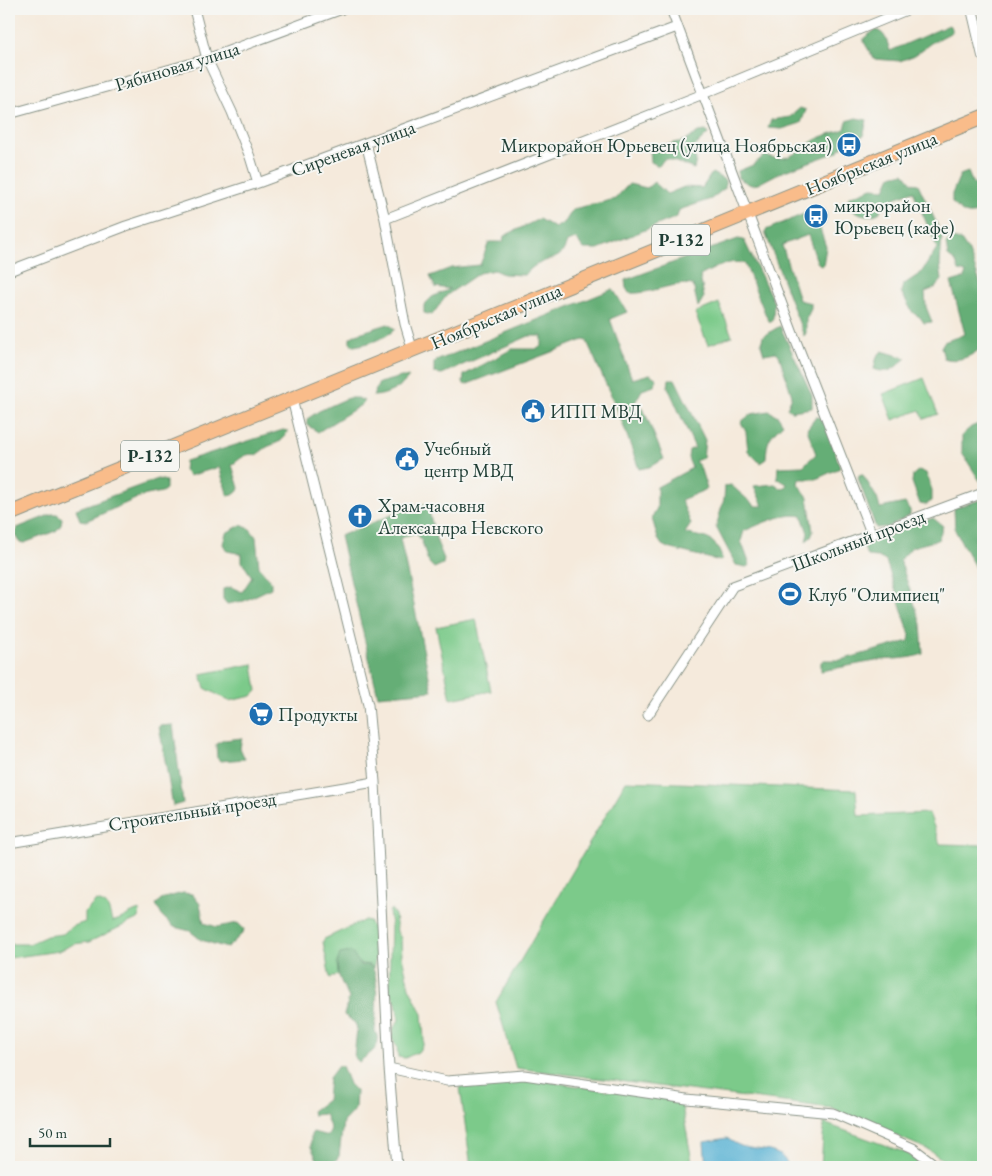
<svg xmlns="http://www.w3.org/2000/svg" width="992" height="1176" font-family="'EB Garamond',serif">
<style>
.green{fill:#7cca8a;stroke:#4e845f}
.forest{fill:#65ae76;stroke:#427655}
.water{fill:#55b0d3;stroke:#3a7684}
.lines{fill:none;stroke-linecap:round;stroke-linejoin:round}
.minor-casing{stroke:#8a9488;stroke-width:11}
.tertiary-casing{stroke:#8a9488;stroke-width:12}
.trunk-casing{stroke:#8a9488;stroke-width:16}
.minor{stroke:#fff;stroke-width:9}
.tertiary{stroke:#fff;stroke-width:10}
.trunk{stroke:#f9bc8a;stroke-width:14}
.labels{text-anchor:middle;stroke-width:4;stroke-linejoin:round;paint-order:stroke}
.shield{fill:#f6f6f2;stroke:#60746d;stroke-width:1}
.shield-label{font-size:18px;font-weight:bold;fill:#1f3d34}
.street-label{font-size:19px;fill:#1f3d34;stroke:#f6f6f2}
.poi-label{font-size:19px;fill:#1f3d34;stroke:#f6f6f2;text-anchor:start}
</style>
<rect width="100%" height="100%" fill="#f6f6f2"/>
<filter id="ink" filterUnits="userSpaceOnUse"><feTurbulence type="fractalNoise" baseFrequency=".02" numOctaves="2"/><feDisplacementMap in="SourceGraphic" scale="10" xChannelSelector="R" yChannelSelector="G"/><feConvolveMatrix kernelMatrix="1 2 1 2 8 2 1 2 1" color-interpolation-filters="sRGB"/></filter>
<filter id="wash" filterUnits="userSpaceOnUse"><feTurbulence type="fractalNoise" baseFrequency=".0096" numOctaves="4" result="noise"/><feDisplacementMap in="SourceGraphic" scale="20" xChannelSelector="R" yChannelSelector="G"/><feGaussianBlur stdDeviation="1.12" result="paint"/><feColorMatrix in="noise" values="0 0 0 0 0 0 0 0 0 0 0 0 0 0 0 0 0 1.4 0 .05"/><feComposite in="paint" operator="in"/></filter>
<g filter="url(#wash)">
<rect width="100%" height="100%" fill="#f5eadc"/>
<path class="green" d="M719,303l13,33 -24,9 -13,-32z
M924,378l14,36 -14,5 -4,-9 -27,10 -10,-26z
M476,619l15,72 -40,8 -15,-72z
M253,664l4,27 -5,5 -23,5 -24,-13 -4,-14z
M626,781l230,9 2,26 71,-3 11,31 43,1v322h-30l-24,-17 -98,-42 -315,-40 -20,-66z
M96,901c14,3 12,8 16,20 7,1 18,-9 28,-11l-1,8 -50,24 -15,2 -15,7 -50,7v-14h20l18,-8 16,-2 8,-7 14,-5v-10z
M391,909l4,6 2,17 4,6 1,18 7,31 13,27 2,25 -1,6 -5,7 -13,6 -7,-1 -1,-11 -5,-7 1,-10 6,-9 -3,-17 -7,-12 2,-66 -2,-13z
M365,920l4,1c12,19 10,26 4,47l-3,-3 -33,-4 1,14 -8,3 -7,-36 1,-3z
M529,1079l152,22 12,66h-222l-11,-80z
M824,1123l85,31 17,13h-105z"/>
<path class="forest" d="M949,25l3,3v4l-21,11 -16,12 -15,6 -26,-2 -10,-17v-4l11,-8c11,2 12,12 15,21z
M800,108l6,2 -5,13 -19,6 -14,-1 3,-8 19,-3z
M856,118l11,2 -4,16 -12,2 -14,14 -58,21 -21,11 -7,1 -13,-7v-7l15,-6 12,-10c26,11 34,-8 54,-17 8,-4 18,-6 26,-9l2,-8z
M706,131l2,3 -16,15 4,11 -2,9 -26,-10h-4l-5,7 -8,-4 -1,-13 37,-9 11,-8z
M968,172l5,12 5,-2 5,12v16c-15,8 -20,4 -31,-8v-8l8,-19z
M712,173l13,7v8l-14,11 -32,11 -2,7 -79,32h-14l-8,-10 -9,3c-6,18 -11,14 -27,21 -6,2 -11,8 -16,12l-21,-1 -9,-4 -15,3 -32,22 -15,20 -8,-2v-8l8,-8 18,-8 -15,-2 -5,-11 21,-8 29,-3 9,-23h14l1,-6 35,-17 16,9 10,-6 8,-13 42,-10 14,-15 18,4 7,-6 13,12 17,-7 18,1z
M904,173l8,10 6,1 24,51 -2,30 2,15 -7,8 -10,4 1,15 6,15 -8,1 -4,-6 -7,-4 -12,-21 2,-7 18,-12 16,-25 -24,-57 -31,12 -2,9c-12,8 -23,0 -35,-5l4,-10 23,-9 13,1 6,-13z
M818,208l7,2c3,8 1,14 -5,19l6,18 -3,18 -2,1 -4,-4 -9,-27 -26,10 17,55 12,3v6l-5,10v14l-2,3 -39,-104 1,-2z
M951,238l10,2 8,12 14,39v55c-10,10 -25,17 -39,12l-3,-11 3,-5 21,-8 -14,-52 13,-4 2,-5 -7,-2 -3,-9 -8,-6 -2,-13z
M738,239l6,1 30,63 -1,15 -3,4 -3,-4 -22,-54c-14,-6 -32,5 -45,12l4,21 -6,10 -5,-22c-22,-4 -42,10 -64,8l-3,-5 -1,-8z
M613,289l14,23 -17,7 22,60 18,-5 7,5 -3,7 -12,4 -9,16 10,2 21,51 -15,8 -10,2 -19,-53 -34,-77 -121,46 -2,-2 1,-8 48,-26h25l5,-3v-10h-13l-87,38 -8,-1v-10l2,-2z
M388,324l7,5c-10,10 -27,15 -41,17l-4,-3v-5l6,-4z
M780,326l32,69v13l-20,3 -5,-3 5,-12 -13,-41 -3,-3 -12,2 -3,-10 2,-8z
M882,351l24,7c-12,10 -16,17 -32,11l3,-13z
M401,377h8c-8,11 -23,19 -36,19l6,-13z
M669,379h6l30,61 -2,18 -8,3 5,6 7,22 -26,11 10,24 -6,9c19,6 29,1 37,25l-2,3 -52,-13 -6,-3 -4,-6 -6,-21 5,-10v-21l35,-19 -4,-10 1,-8 6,-2 -27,-61z
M348,398h10l6,3 -3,4 -43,27 -11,-7v-6l12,-8z
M769,411l9,5 5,8c-14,13 -16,16 -17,35l-6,4 -12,-12 -2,-19 -5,-10 10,-8z
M816,417l9,1 15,50 -24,11h-17l-1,5 10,13 5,35 -2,5 -5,4 2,-8 -6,-17c-18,-4 -41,8 -58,15l-3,10 9,24 -4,2 -10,-2 -20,-38 8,-28 1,-13 6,-1 24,21h8l-9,-20 21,-2 7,5 3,-1 2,-4 -10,-6 1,-11 25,-1 13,-12 -9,-25z
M983,422v61l-3,-2 -18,-28v-18l9,-8z
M283,430l5,1 -7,10 -14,6 -11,8c-10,-3 -16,4 -24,10l7,23 -1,3 -5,4 -5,1 -9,-29 -30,9 -5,-5 1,-10z
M919,470l7,3 6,17v11l-7,4 -5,-1 -8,-22 1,-7z
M860,475h3l14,23 3,10 25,-5 5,7v5l-22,12 -12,1 -18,-50z
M158,479l8,2v8l-4,3 -20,4 -56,25 -6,-1 -4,-11z
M983,499v27l-8,11v3l8,4v18l-2,6 2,6v13l-5,-14 -23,-43 -1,-22z
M427,504l10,38 7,17 -1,5 -9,4c-12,-9 -7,-26 -18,-34l-16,4 32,153 -54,5 -38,-160 76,-31z
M52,514h5l5,4 -1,7 -5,6 -32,12 -5,-1 -4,-7 2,-7z
M933,518l10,8 -5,14 -26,7 -12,13 21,64 2,30c-15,6 -32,4 -47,7 -19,3 -37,7 -55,10v-9l3,-2h17l68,-19 1,-6 -24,-74 -8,-4 -11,-1 -4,-12z
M241,525l9,4 6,8 3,30 12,14v7l-27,13 -17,3 -4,-5v-10l8,-2 11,5 10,-15 -10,-15v-8l-15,-3 -4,-7 3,-11z
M173,725l10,78 -10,3 -14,-80z
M242,738l-2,10 5,11 -25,2 -3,-3 -1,-14 8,-4z
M183,893l9,1 8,10 4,19 13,4 21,-4 6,6 -1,4 -16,15 -26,-8 -11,-9 -16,-4 -12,-11 -6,-12 8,-6z
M351,952l10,13c4,0 8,-1 11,3 8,8 3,50 3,63 8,17 -4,21 -16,31l-5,-5 3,-28 -2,-6 -11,-8 5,-17c-7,-15 -16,-28 -9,-44z
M338,1066h4l7,18 7,7 -1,18 -12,13 -4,34 -8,11h-10l-10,-20v-12l2,-3 15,4 3,-6 -6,-16 -12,1 -1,-4 15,-11 2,-22z"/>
<path class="water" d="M727,1138c4,3 9,6 14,8 18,6 40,0 48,21h-83l-2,-25z"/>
</g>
<g filter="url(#ink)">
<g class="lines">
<defs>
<path id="minor" d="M194,9l13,50 25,53 18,45 8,26
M671,9l121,322 80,204
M9,114l198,-55 135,-50
M366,143l19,76 20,105 8,27
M385,219l318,-125 206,-85
M9,271l117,-45 132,-43 419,-156
M292,399l76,306 7,77 14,286 8,99
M648,715l85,-129 250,-93
M9,843l366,-61
M389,1068l58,13 77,-6 163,24 146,14 80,35 25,19"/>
<path id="tertiary" d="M972,9l11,47"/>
<path id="trunk" d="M9,514l974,-397"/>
</defs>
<use href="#minor" class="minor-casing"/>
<use href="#tertiary" class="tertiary-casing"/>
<use href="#trunk" class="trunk-casing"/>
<use href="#minor" class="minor"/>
<use href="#tertiary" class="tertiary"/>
<use href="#trunk" class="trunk"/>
</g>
</g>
<defs>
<symbol id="bus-disc" viewBox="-11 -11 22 22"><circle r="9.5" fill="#1f6fb2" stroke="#f6f6f2"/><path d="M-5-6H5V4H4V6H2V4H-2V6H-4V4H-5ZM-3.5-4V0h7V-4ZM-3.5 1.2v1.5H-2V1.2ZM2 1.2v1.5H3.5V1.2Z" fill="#fff"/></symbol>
<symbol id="civic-disc" viewBox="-11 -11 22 22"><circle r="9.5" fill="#1f6fb2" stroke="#f6f6f2"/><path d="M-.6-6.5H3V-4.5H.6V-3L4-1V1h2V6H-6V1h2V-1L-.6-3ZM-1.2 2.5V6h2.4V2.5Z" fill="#fff"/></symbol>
<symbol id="church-disc" viewBox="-11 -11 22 22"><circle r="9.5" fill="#1f6fb2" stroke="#f6f6f2"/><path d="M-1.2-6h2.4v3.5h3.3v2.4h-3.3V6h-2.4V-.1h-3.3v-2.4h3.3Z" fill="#fff"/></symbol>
<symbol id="stadium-disc" viewBox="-11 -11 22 22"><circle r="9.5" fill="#1f6fb2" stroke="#f6f6f2"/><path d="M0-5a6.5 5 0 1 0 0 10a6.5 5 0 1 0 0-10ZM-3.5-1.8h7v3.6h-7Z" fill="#fff"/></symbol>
<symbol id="supermarket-disc" viewBox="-11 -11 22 22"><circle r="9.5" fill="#1f6fb2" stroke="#f6f6f2"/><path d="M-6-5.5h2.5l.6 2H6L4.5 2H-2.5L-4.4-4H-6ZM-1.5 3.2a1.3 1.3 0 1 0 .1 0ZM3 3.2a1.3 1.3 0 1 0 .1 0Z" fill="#fff"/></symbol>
</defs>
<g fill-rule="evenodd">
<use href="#bus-disc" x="835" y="131" width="28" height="28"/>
<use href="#bus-disc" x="802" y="202" width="28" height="28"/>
<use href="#civic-disc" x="519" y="397" width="28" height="28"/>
<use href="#civic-disc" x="393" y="445" width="28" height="28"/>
<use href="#church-disc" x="346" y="502" width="28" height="28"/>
<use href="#stadium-disc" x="776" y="580" width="28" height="28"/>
<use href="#supermarket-disc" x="247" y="700" width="28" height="28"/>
</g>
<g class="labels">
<g class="shield">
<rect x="652" y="224.5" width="58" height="31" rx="4"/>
<rect x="121" y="440.5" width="58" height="31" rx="4"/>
</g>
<g class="shield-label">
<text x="681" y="246">Р-132</text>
<text x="150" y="462">Р-132</text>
</g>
<g class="street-label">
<text transform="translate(177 66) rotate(-17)" y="7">Рябиновая улица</text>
<text transform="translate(353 148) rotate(-20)" y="7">Сиреневая улица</text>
<text transform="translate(871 163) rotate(-22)" y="7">Ноябрьская улица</text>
<text transform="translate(496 316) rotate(-23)" y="7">Ноябрьская улица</text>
<text transform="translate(858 540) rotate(-21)" y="7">Школьный проезд</text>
<text transform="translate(192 811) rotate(-9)" y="7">Строительный проезд</text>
</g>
<g class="poi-label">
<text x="832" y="152" text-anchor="end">Микрорайон Юрьевец (улица Ноябрьская)</text>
<text x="834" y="212">микрорайон<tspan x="834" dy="22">Юрьевец (кафе)</tspan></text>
<text x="550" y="418">ИПП МВД</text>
<text x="424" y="455">Учебный<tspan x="424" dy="22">центр МВД</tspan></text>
<text x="378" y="512">Храм-часовня<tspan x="378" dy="22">Александра Невского</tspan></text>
<text x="808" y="601">Клуб "Олимпиец"</text>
<text x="278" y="721">Продукты</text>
</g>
</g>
<rect width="992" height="1176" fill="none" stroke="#f6f6f2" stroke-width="30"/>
<path d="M30 1138v8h80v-8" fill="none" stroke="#1f3d34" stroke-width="2.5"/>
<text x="38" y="1138" font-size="15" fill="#1f3d34" stroke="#f6f6f2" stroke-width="4" paint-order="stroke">50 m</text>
</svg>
